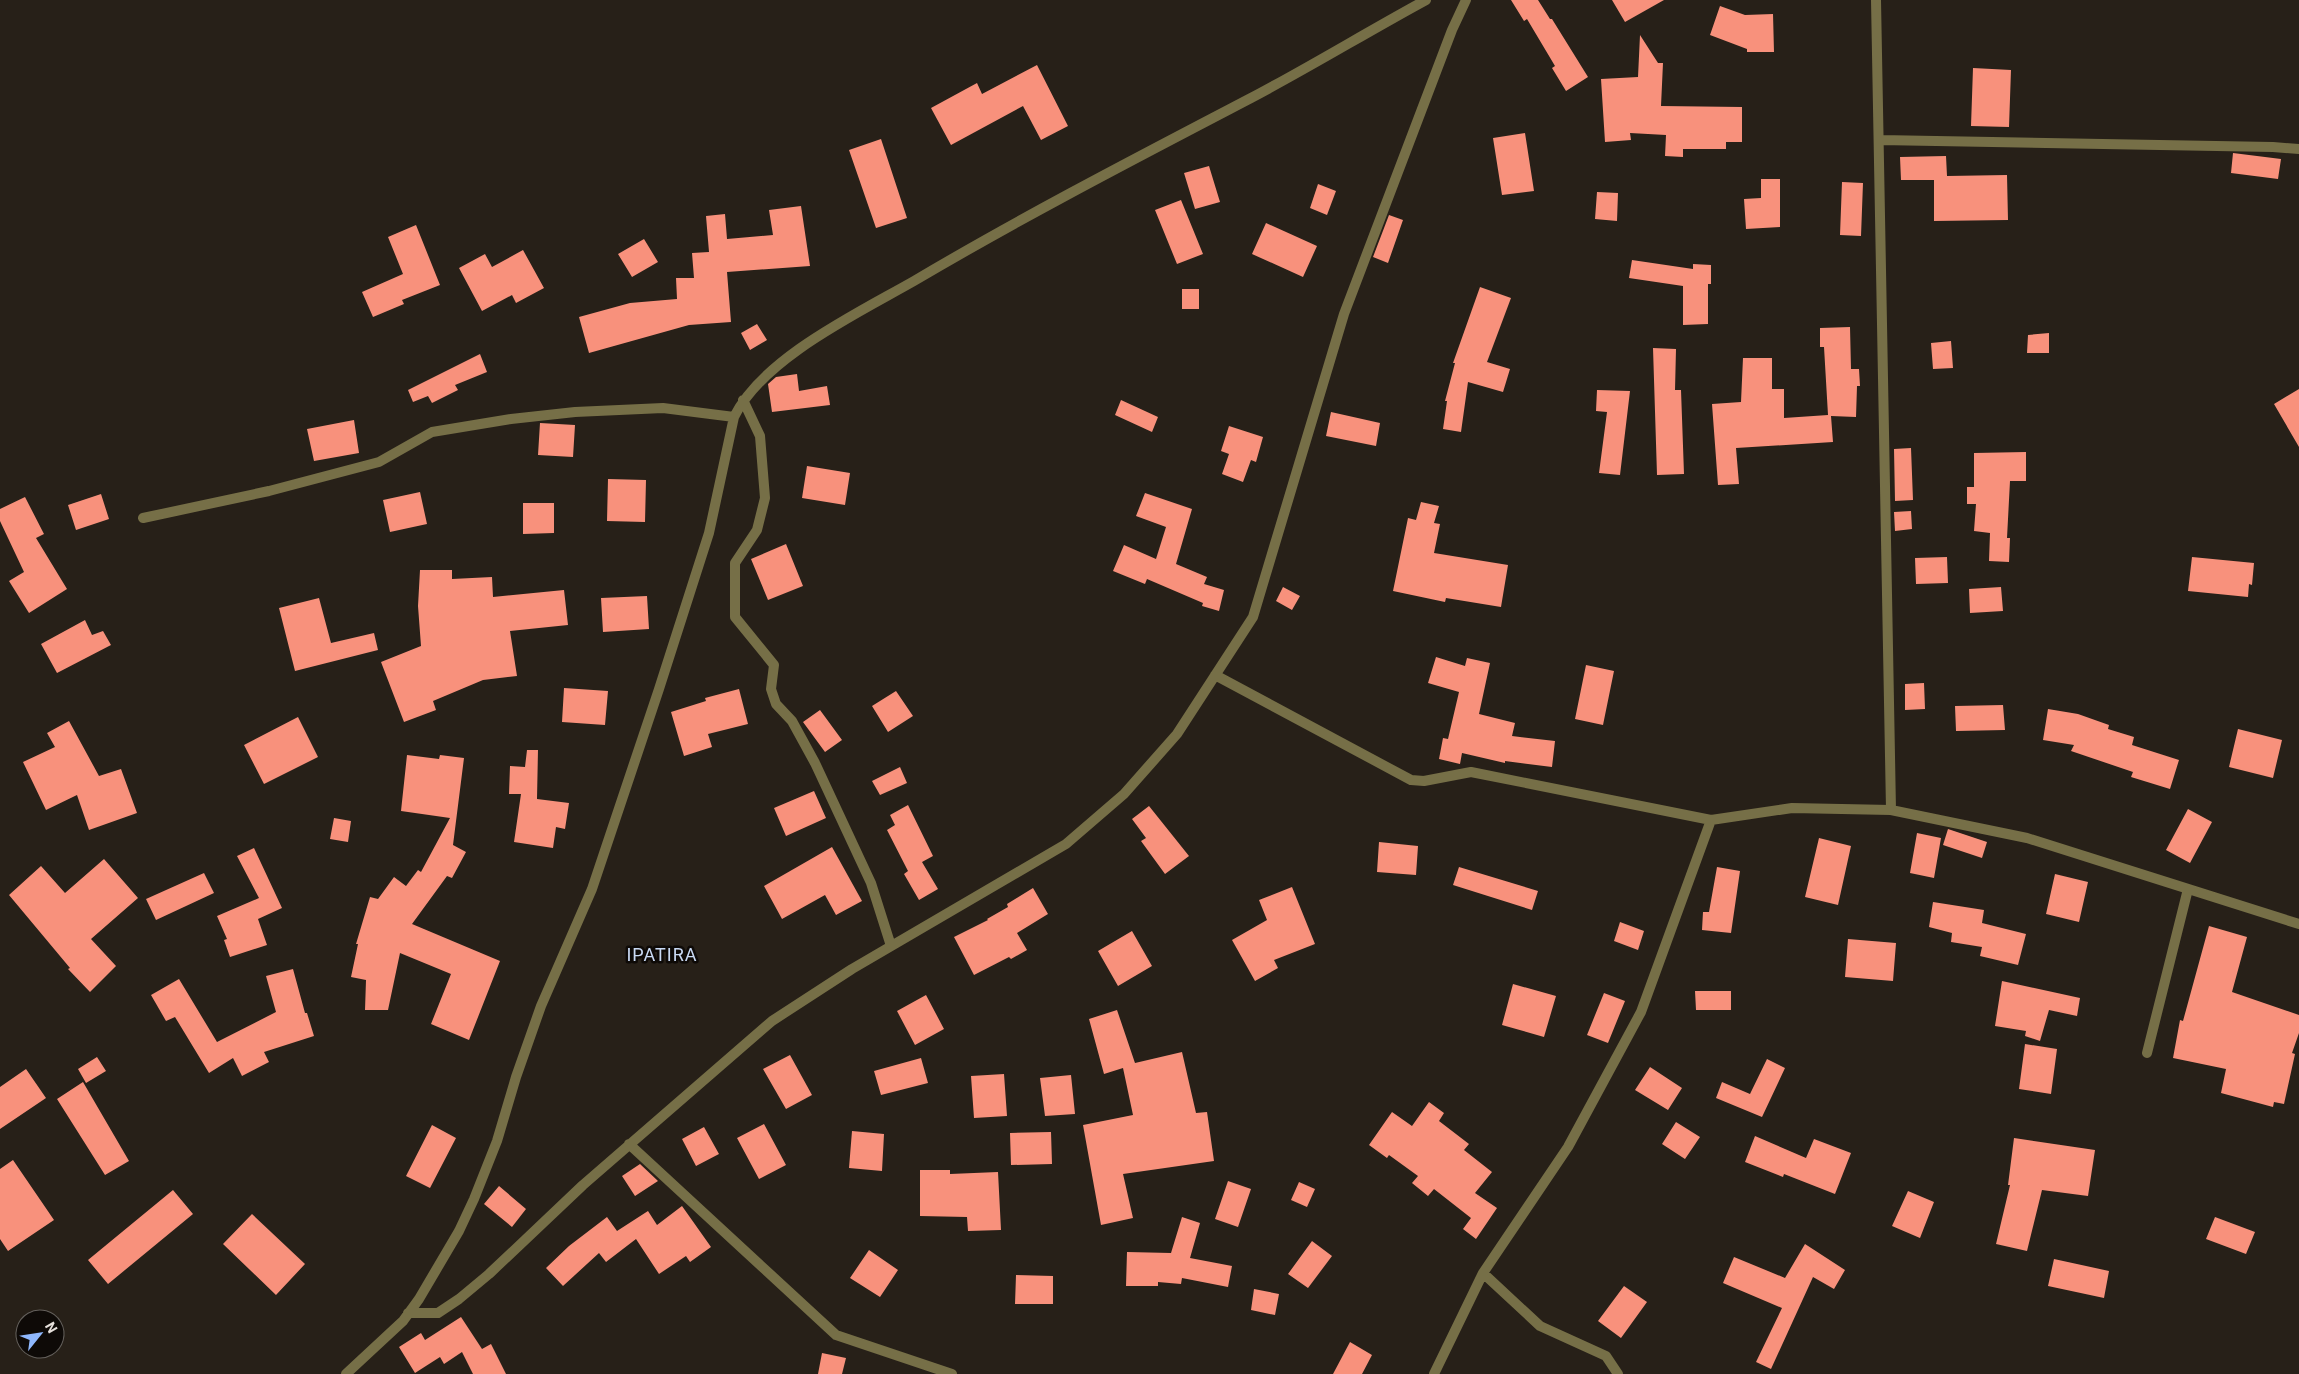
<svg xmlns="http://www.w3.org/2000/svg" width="2299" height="1374" font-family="Roboto,sans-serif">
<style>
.building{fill:#f8917c}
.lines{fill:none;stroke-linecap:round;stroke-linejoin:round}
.street{stroke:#766f47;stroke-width:10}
.labels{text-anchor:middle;stroke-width:5;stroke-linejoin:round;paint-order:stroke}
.quarter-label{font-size:18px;letter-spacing:1px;fill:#cadaf4;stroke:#0e0a07}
</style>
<rect width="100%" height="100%" fill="#272018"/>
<path class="building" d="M1511,0h27l12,19h2l36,58 -22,14 -14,-23 3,-2 -28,-47 -3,2z
M1612,0h52l-39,22z
M1720,6l25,9 28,-1 1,38h-27v-3l-37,-14z
M1640,35l18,28h5l-2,43 81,1v35h-16v7h-43v8l-18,-1 1,-21 -36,-2 1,7 -26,2 -4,-63 37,-2z
M1037,65l31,61 -27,14 -18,-34 -72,39 -20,-37 46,-25 5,11z
M1973,68l38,2 -2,57 -38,-1z
M1525,133l9,58 -32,4 -9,-57z
M881,139l26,79 -31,10 -27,-78z
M2233,153l48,6 -3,20 -47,-6z
M1946,156l1,20 60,-1 1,45 -74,1v-41h-33l-1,-23z
M1209,166l11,36 -25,7 -11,-36z
M1761,179h19v48l-34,2 -2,-30 17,-1z
M1842,182l21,1 -2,53 -21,-1z
M1318,184l18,7 -9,24 -17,-7z
M1597,192l21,1 -1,28 -22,-2z
M1181,200l22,54 -26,10 -22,-54z
M801,206l9,60 -83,6 4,50 -42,3 -100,28 -10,-36 51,-14 47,-4 -1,-21h18l-2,-25 17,-1 -3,-36 19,-2 2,25 46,-4 -4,-25z
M1389,215l14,5 -15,43 -15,-6z
M1266,223l51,23 -14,31 -51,-23z
M416,225l24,60 -38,15 2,4 -31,13 -11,-25 41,-18 -15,-37z
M644,239l14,23 -26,15 -14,-23z
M523,250l21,38 -28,15 -4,-8 -30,16 -23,-43 26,-14 7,13z
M1632,260l61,9v-5l18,1v19h-3v40l-25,1v-39l-54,-8z
M1480,287l31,11 -24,64 23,7 -7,23 -35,-10 -7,50 -18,-3 4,-28h-2l10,-38h-2z
M1182,289h17v20h-17z
M757,324l10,16 -17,10 -9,-17z
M1850,327l1,42h8l1,17h-3l-1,31 -25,-1 2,26 -97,6 3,36 -21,1 -6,-81 29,-2 2,-44h29v31h12v29l44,-3 -4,-68h-4v-19z
M2049,333v20h-22l1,-18z
M1951,341l2,27 -20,1 -2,-26z
M1653,348l23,1 -1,41h6l3,84 -27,1z
M480,354l7,18 -32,13 3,5 -26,13 -4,-7 -15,6 -5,-12z
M797,374l2,17 28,-5 3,19 -58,7 -4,-28 8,-7z
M2299,389v58l-25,-43z
M1597,390l33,1 -10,84 -21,-2 8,-61 -11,-1z
M1121,400l37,17 -6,15 -37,-17z
M1331,412l49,11 -4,23 -50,-10z
M354,420l5,33 -45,8 -7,-32z
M540,423l35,2 -2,32 -35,-2z
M1229,426l34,11 -7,25 -5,-2 -8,22 -21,-8 7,-20 -8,-3z
M1911,448l2,52 -18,1 -1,-52z
M2026,452v29h-16l-3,57h3l-1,24 -20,-1 1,-28 -16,-2 2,-27h-9v-17h7v-34z
M807,466l43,7 -5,32 -43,-7z
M608,479l38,1 -1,42 -38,-1z
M420,492l7,32 -37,8 -7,-32z
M1145,493l47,16 -16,55 31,13 -3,7 20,6 -5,21 -17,-5 1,-3 -56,-24 -2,5 -32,-13 11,-26 32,14 10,-32 -30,-11z
M101,494l8,25 -33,11 -8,-25z
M25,497l19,37 -8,4 31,51 -38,24 -20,-32 15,-9 -24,-51v-12z
M1421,502l18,4 -5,17 6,1 -6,29 74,12 -7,42 -55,-9 -1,4 -52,-11 15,-73 8,2z
M523,503h31v30l-31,1z
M1911,511l1,18 -17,2 -1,-19z
M786,544l17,42 -35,14 -17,-41z
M1947,557l1,26 -32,1 -1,-26z
M2192,557l62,6 -2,22 -3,-1 -1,13 -60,-6z
M420,570h32v9l40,-2 1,20 71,-7 4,35 -58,6 7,45 -34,4 -50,21 3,9 -32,12 -23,-60 40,-16 -3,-40z
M1283,587l17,9 -8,14 -16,-9z
M2001,587l2,24 -33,2 -1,-24z
M647,596l2,33 -46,3 -2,-34z
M319,598l12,45 43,-10 4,17 -83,21 -16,-63z
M85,620l7,15 11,-4 8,14 -54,28 -16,-29z
M1436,657l29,9 2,-8 23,5 -11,51 36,9 -3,13 43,5 -3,26 -47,-6v2l-43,-10 -2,11 -21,-5 4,-21 5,1 11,-47 -31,-9z
M1586,665l28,6 -11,54 -28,-6z
M1924,683l1,26 -20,1v-26z
M564,688l44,3 -3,34 -43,-3z
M739,689l9,35 -40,10 4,13 -28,9 -13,-44 35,-11 -1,-3z
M896,691l17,25 -25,16 -16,-26z
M2003,705l2,25 -49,1 -1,-25z
M2048,709l30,5 31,11 -1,4 26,8 -2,8 47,15 -9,29 -39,-12 2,-5 -62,-21 3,-6 -31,-5z
M820,710l22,30 -17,12 -22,-30z
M298,717l20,40 -54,27 -20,-39z
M69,721l30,55 22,-7 16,44 -48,17 -12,-35 -31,15 -23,-48 32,-15 -8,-14z
M2238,729l44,11 -9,38 -44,-11z
M527,750h11l-1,49 32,4 -4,26 -9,-2 -3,21 -39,-6 7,-48h-12l1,-28 15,1z
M407,755l32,4 1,-4 24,3 -11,87 13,7 -14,26 -5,-2 -35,48 88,37 -31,79 -38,-16 20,-50 -51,-21 -12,57h-23l1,-30 -15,-3 7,-33h-2l14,-47 8,2 16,-22 12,9 12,-16 3,2 29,-54 -49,-7z
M900,767l7,16 -27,12 -8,-14z
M814,791l12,27 -40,18 -12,-28z
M908,805l25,51 -11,6 16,27 -19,11 -15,-26 4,-3 -21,-41 8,-5 -5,-10z
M1149,806l40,50 -24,18 -24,-33 5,-3 -14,-19z
M2188,809l24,13 -22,41 -24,-13z
M334,818l17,3 -3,21 -18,-3z
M1948,829l39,13 -5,16 -39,-13z
M1917,833l24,5 -7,40 -24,-5z
M1819,838l32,8 -13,59 -33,-8z
M1379,842l39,4 -2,29 -39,-3z
M832,847l30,54 -26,14 -11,-20 -43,24 -18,-33z
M254,848l28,60 -24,11 9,26 -37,12 -6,-17 3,-1 -10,-23 42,-18 -22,-42z
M104,859l34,39 -47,41 25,27 -26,26 -22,-23 2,-1 -61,-73 32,-29 24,27z
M1459,867l79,24 -6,19 -79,-25z
M1717,867l23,4 -9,62 -29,-3 1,-18h6z
M204,873l10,20 -58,27 -10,-21z
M2055,874l33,8 -9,40 -33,-8z
M1292,887l23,57 -41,16 4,8 -23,13 -23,-41 35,-20 -8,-20z
M1033,888l15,26 -31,19 10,17 -16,9 -2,-2 -35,18 -20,-38 34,-17 -1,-1 21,-12 -1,-3z
M1933,902l51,8 -2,13 44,11 -8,31 -38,-9 2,-9 -31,-5 1,-9 -23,-6z
M1620,922l24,9 -6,19 -24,-9z
M2209,926l38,11 -15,55 67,23v18l-7,20 3,1 -11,50 -10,-2 -1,5 -52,-14 5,-24 -53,-11 7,-38 3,1z
M1132,931l20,35 -34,20 -20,-35z
M1848,939l48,4 -3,38 -48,-4z
M293,969l12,44h2l7,23 -50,16 5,10 -27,14 -9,-18 -24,15 -34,-56 -9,4 -15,-26 28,-16 38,63 59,-30 -10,-36z
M2002,981l78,17 -3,18 -28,-6 -9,31 -15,-5 1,-5 -31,-5z
M1513,984l43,12 -12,41 -42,-12z
M1695,991h36v19h-35z
M1604,993l21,8 -17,42 -21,-8z
M926,995l18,34 -29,16 -18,-34z
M1117,1010l18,53 47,-11 14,61 11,-1 7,49 -91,13 10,44 -32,7 -18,-100 50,-10 -10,-47 -19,6 -15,-55z
M2025,1044l32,5 -6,45 -32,-5z
M790,1055l22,40 -26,14 -23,-40z
M97,1057l9,14 -20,12 -8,-14z
M921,1058l7,25 -47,12 -7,-24z
M1767,1059l18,9 -23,49 -46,-19 6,-16 28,12z
M1650,1067l32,21 -14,22 -33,-20z
M26,1069l20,29 -46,31v-42z
M1004,1074l3,42 -33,2 -3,-42z
M1071,1075l4,39 -30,2 -5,-38z
M83,1082l46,79 -24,14 -48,-76z
M1429,1102l15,11 -5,8 30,23 -5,6 28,22 -17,21 22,15 -21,31 -13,-10 8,-11 -37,-29 -6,7 -16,-13 6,-7 -29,-21 -2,3 -18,-13 23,-33 20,14z
M1676,1122l24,15 -15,22 -23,-15z
M764,1124l22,41 -27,14 -22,-41z
M432,1125l24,13 -26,50 -24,-12z
M704,1127l15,27 -23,12 -14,-27z
M852,1131l32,3 -2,37 -33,-3z
M1051,1132l1,32 -41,1 -1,-32z
M1755,1136l51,22 8,-19 37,14 -16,41 -51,-20 -1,3 -38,-15z
M2014,1138l81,12 -7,46 -46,-6 -15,61 -31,-7 14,-59h-2z
M13,1160l41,60 -46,31 -8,-12v-70z
M640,1164l18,17 -23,15 -13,-20z
M920,1170h30v4l48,-2 3,58 -33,1 -1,-14 -47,-1z
M1228,1181l23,8 -13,38 -23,-8z
M1299,1182l16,7 -8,18 -16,-7z
M499,1186l27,23 -14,18 -28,-23z
M173,1190l20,24 -85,70 -20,-24z
M1908,1191l26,11 -14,36 -28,-12z
M682,1206l29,41 -21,15 -4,-6 -27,18 -23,-35 -30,23 -7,-9 -36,33 -17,-18 23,-22 38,-29 10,14 31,-20 9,14z
M252,1214l53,50 -29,31 -53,-51z
M1182,1217l18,6 -10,35 42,8 -4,21 -46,-9 -1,6 -23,-2v4h-32l1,-34 44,1z
M2215,1217l40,15 -9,22 -40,-15z
M1312,1241l20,15 -24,32 -20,-14z
M1805,1244l40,26 -11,19 -21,-12 -42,92 -15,-7 26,-54 -59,-25 11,-26 51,21z
M869,1250l29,20 -18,27 -30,-19z
M2054,1259l55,12 -5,27 -56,-12z
M1016,1275l37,1v28h-38z
M1624,1286l23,16 -26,36 -23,-17z
M1254,1289l25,5 -4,21 -24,-5z
M461,1317l21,32 9,-5 15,30h-33l-11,-22 -18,12 -4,-7 -25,16 -16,-26 22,-14 4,7z
M1350,1342l22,13 -10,19h-29z
M822,1353l24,5 -4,16h-24z"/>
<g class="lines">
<path class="street" d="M1876,0l15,810
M1880,140l393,7 26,2
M743,400l17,36 5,62 -8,32 -22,33v54l39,48 -3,24 5,15 16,17 23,42 56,120 20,63
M143,518l126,-27 110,-29 53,-30 79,-13 64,-7 88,-4 71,9
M1215,675l196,105 13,1 47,-9 240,48 81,-12 99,2 136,28 272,86
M2147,1053l41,-164
M629,1144l207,191 116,39
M1483,1273l57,53 66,30 12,18
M408,1313h30l21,-14 30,-25 94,-89 189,-164 80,-52 214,-125 58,-50 53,-60 76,-117 91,-303 108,-284 14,-30
M346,1374l57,-53 16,-22 40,-68 15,-32 23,-58 19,-64 25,-71 51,-117 67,-200 50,-156 25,-116c29,-59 124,-104 180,-136 110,-65 224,-124 337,-183 59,-31 116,-66 175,-98
M1434,1374l49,-101 85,-126 73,-135 70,-192"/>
</g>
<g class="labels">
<g class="quarter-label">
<text x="662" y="961">IPATIRA</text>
</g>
</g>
<g transform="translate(40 1334) rotate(60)"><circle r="24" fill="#0e0a07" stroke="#64605c"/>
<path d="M0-4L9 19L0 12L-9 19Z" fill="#8fb8fd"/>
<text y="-8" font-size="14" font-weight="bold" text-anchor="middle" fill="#e6e0db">N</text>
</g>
</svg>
